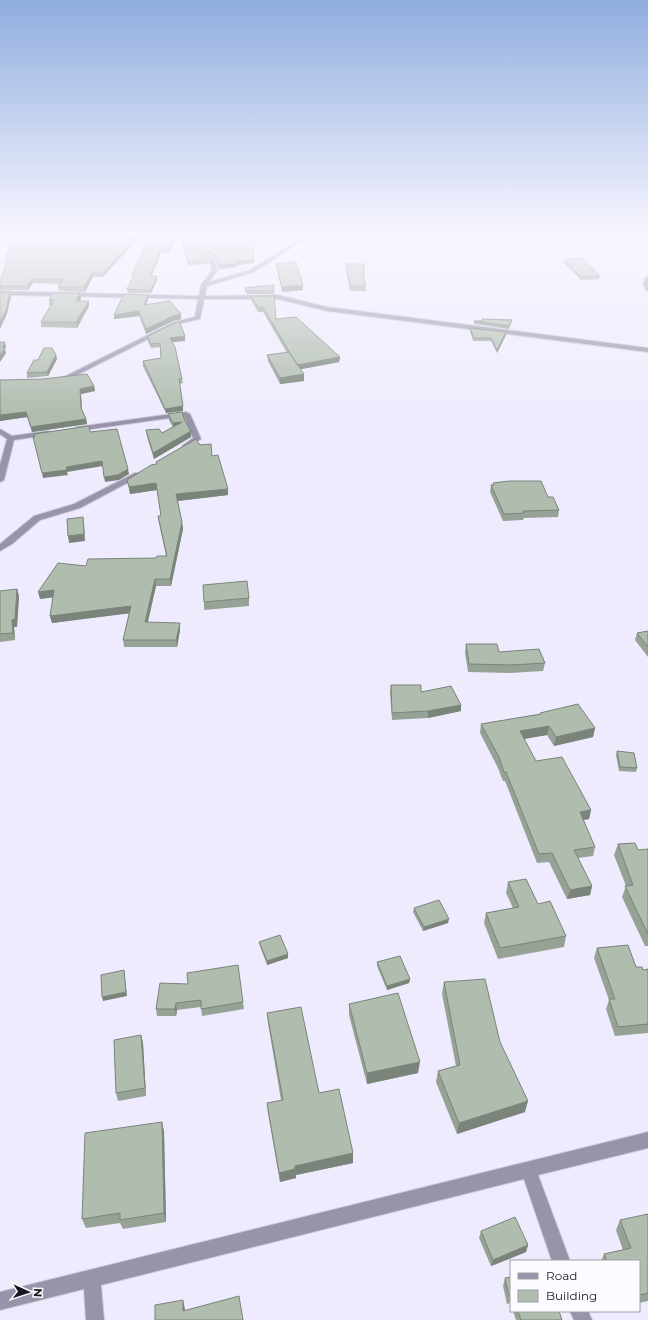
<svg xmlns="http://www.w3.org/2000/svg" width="648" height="1320" font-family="Montserrat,sans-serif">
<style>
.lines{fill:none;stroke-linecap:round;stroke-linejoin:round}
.minor-casing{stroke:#cdc9da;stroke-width:2}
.minor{fill:#9893a8;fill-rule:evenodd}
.wall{fill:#96a296}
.shaded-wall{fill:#7a847a}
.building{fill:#afbcae;stroke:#7a847a}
</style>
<rect width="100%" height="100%" fill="#efebfe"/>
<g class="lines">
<defs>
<path id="minor" d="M308,234h5l-59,38 -47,14 -2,10 73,-1 49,12 321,41v4l-321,-41 -49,-12h-74l-4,20 -22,5 -111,56h-8v-2l5,-1 110,-55 21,-5 3,-18 -198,-4v-4l199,5 2,-11 11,-15 -4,-14 5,1 5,13 -9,12 41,-12z
M648,276v15l-2,-1 -3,-6 2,-6z
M186,412l4,2 11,25 -15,9 -4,-2 11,-8 -9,-22 -107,15 -4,-2 4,-2z
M0,429l12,7 35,-5 4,2 -4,2 -33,5 -10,40 -4,2v-17l7,-26 -7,-5z
M135,473h6l1,2 -62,33 -40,12 -28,24 -12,7v-7l34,-28 40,-12z
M648,1132v16l-110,27 32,86h-18l-28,-82 -423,106 3,35h-18l-2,-31 -84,21v-18z
M570,1311h18l4,9h-18z"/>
</defs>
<use href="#minor" class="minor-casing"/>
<use href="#minor" class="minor"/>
</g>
<path class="wall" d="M12,234h130l-39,43h-10l-8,15 -26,-1 -1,-4 2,-3 -27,-1 -5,7h-28v-10l4,-9z
M150,234h27l-8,19h-8l-10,23 6,4 -6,13h-23l-1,-4 6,-11 -1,-3z
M181,234h75l-2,14v15l-17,2v2l-18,2 -5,-13 -6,-1 -1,1 2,8 -21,1z
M564,260l36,16 -1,3 -18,1 -18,-18z
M276,264l27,21v5l-21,2 -5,-23z
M346,264l20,22v5h-16l-4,-22z
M274,285v9h-27l-2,-3v-3z
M80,293l1,5 -1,3 9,5 -12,22 -36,-1v-5l10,-17h-2v-5z
M251,296l25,23 64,38 -1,5 -39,7 4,12 -24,3 -12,-23 -1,-6 20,-2 -24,-41h-5l-7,-12z
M148,300l-2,4 35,15 -8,2 -27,13 -7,-18 -25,3z
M482,319l30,1 -3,9 -35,-5v-3h8z
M470,328l36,7 -9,18 -6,-12h-18l-3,-10z
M148,336l37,5 -12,1 9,37 1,4 -4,1 4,27 -17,2 -23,-47v-5l18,-3 -1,-11 -9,1 -3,-7z
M57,359l-9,17 -21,2v-5z
M0,380l94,6 1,5 -14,3 1,15 4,10 1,5 -55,8 -5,-15 -27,4z
M168,414l17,7 6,10v6l-37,22 -7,-22 -1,-7 16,3 11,-6 -4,-7z
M200,445l12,11 16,33v6l-50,6 5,28 -12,57h-15l-8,36 32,8 -3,17h-53l-1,-7 6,-27 -77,10 -2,-7 3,-19 -13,2 46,-33 70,-8 10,-2 -7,-33 -1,-7h3l-4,-26 -27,4 -3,-14 29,-16v-2z
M493,483l55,14 11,13 -1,7 -34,1 -1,2 -20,1 -13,-29 1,-7h2z
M17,589l2,7 -2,31h-3l1,13 -15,2v-51z
M249,598v8l-45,4v-8z
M648,631v26l-13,-17 2,-7z
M466,644l79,19 -2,8 -33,2 -42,-1 -3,-20z
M391,685l30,7 40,19 -33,7 -36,2 -2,-28z
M540,713l55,15 -2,9 -39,9 -7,-11 -23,4 12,22 55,49 -2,9 -6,1 12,27 -2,9 -15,2 14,28 -2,9 -23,4 -18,-37 -12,1 -32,-82h-2l-6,-15 -17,-33 1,-9 59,-10z
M617,751l20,17 -1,4 -17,-1 -3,-16z
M618,844l20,6 10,-1v97h-3l-23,-49 4,-11 -12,-31z
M508,882l30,22 28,32 -2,11 -66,12 -14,-36 2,-10 27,-5 -7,-15z
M414,908l34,15 -25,8 -10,-19z
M259,942l29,16 -21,7 -7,-19z
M597,948l39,19 7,3 5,-1v64l-33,3 -9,-27 3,-9 -15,-42z
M377,962l33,17 -1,4 -22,7 -10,-24z
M444,982l56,60 25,70 -68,22 -21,-52 2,-11 18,-5 -14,-72z
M160,983l83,19 1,7 -42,7 -1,-9 -24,3 -1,6h-19l-1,-7z
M349,1004l69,69 -51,11 -18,-69z
M267,1013l52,80 34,70 -57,12v3l-16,4 -12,-69 -1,-10 14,-3 -13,-77z
M141,1035l2,8 3,53 -28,5 -2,-8z
M162,1122l2,10 2,90 -43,7 -3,-6 -34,5 -4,-9z
M648,1214v87l-9,2v-42h-38l3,-7 19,-4 -7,-20 4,-10z
M481,1231l47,14 -2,7 -35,14 -12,-28z
M511,1277v29l-1,-3 -3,1 -4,-18 2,-8z
M513,1311h46l3,9h-46z"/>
<path class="shaded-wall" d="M138,234h4l-39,43v-4z
M176,234h1l-8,19v-4z
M256,234l-2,14v15l-17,2v2l-18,2v-4l35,-20z
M160,249l1,4 -11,27v-4z
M92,273l1,4 -8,15 -1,-5z
M157,276v4l-6,13v-3z
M32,279l1,4 -5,7 -1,-4z
M303,285v5l-21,2v-5z
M10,292l1,5 -4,17 -7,15v-7z
M80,293l1,5 -4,8 -1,-5z
M148,295v5l-4,9v-4z
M89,301v5l-12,22 -1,-6z
M139,311v5l-25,3v-4z
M181,314v5l-8,2 -27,13v-5l27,-13z
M506,332v3l-9,18v-3z
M185,336v5l-14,1 -1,-4z
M5,342l1,5 -1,2 1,4 -6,9v-6l2,-8z
M56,355l1,4 -9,17 -1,-4z
M340,357l-1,5 -42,8v-5z
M304,374v7l-24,3v-6z
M94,386l1,5 -14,3 1,19 -2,-24z
M183,406v5l-17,2 -1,-4z
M26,412l1,5 -27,4v-6z
M86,419l1,5 -55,8 -1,-5z
M182,422l-8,7 -1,-6z
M191,431v6l-37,22 -1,-6z
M102,461l1,5 -36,6 1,3 -25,3 -1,-5 24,-6z
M128,469l1,5 -10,6 -14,2 -1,-5z
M156,483l1,7 -27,4 -1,-7z
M228,489v6l-51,6 -1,-7z
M83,517l1,7 1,17 -16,2 -1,-7z
M182,522l1,7 -12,57 -1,-7z
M155,579l1,7 -10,43 -1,-7z
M17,589l2,7 -2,31h-3l1,13 -2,-7 -1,-13z
M54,590l2,7 -16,2 -2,-7z
M131,606l1,7 -80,10 -2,-7z
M180,623v7l-3,17 -1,-7z
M461,705v6l-33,7v-7z
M549,726l-2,9 -29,5 2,-9z
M595,728l-2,9 -39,9 2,-9z
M591,810l-2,9 -12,2 3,-9z
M592,886l-2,9 -23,4 3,-9z
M449,919l-1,4 -25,8 1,-4z
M288,954v4l-21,7v-4z
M124,970l3,26 -24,5 -1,-4z
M410,979l-1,4 -22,7v-4z
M176,1003l1,7 -1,6 -1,-7z
M141,1035l2,8 3,53 -1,-8z
M420,1062l-2,11 -51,11v-11z
M528,1101l-3,11 -68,22 2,-11z
M162,1122l2,10 2,90 -2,-9z
M353,1153v10l-57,12v3l-16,4 -1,-9 16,-7z
M528,1245l-2,7 -35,14 2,-6z
M183,1300l2,9 1,10 -3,-8z"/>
<path class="building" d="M12,234h126l-35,39h-11l-8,14h-26l5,-8h-31l-5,7h-27v-6l4,-9z
M150,234h26l-7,15h-9l-10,27h7l-6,14 -24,-1 7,-14h-2z
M181,234h75l-2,11v15l-19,1 2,3 -18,1 -5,-12 -6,-2 -2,2 2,7 -20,2z
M582,258l18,18 -19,1 -17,-17z
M296,262l7,23 -21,2 -6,-23z
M346,264h18v15l2,7 -16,1z
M274,285v6h-27l-2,-3z
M0,292h10l-4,18 -6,12z
M54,293h26l-4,8h13l-13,21h-35l13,-22h-5z
M124,294l24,1 -4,10 26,-4 11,13 -8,2 -27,13 -7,-18 -25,4z
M251,296h23l2,23 20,-2 44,40 -43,8 -34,-58h-5z
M482,319l30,1 -3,6 -35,-5h9z
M179,321l6,15 -15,2 5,9 7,32h-3l4,27 -18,3 -22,-48 18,-3 -1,-15 -10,1 -2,-8z
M470,328l36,4 -9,18 -6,-12h-17z
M0,342h5l-3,6h3l-5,8z
M44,348h8l4,7 -9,17 -20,1 7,-13h4z
M289,352l15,22 -24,4 -13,-23z
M87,374l7,12 -14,3 1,19 5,11 -55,8 -5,-15 -26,3v-35l43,-1z
M182,412l3,9 6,10 -38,22 -7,-23 13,-1 3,4 20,-11 -9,1 -5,-9z
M89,426l1,6 27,-3 11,40 -10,6 -14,2 -2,-16 -36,6 1,3 -25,3 -9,-36h2l-1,-3z
M196,439l4,6 11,-1 1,12 6,-1 10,34 -52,5 6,28 -12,57h-15l-10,43 35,1 -4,17h-53l8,-34 -81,10 4,-26 -16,2 20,-29 28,3 2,-7 68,-1 1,-2h10l-9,-40h3l-5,-33 -27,4 -2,-7 24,-15 6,-1 -1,-2z
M509,481h32l7,16h5l6,13 -36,1 1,2 -20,1 -13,-29h3l-1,-2z
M83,517l1,17 -16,2 -1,-17z
M247,581l2,17 -45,4 -1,-17z
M17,589l-2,30 -3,1 1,13 -13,1v-43z
M648,631v16l-11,-14z
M466,644h31l2,8 40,-3 6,14 -34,2 -42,-1z
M391,685h30v7l30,-6 10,19 -33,6 -36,2z
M578,704l17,24 -39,9 -7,-11 -29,5 16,30 26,-4 29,53 -11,2 15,35 -21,3 18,36 -22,4 -18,-37 -13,1 -33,-82h-2l-5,-15 -18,-33 60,-10 -1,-1z
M617,751l17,2 3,15 -17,-1z
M635,843l3,7 10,-1v85l-23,-48 8,-1 -15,-41z
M526,879l12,25 12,-3 16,35 -66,12 -14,-35 33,-6 -11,-25z
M439,900l10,19 -25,8 -10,-19z
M280,935l8,19 -21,7 -8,-19z
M628,945l8,22h6l1,3 5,-1v55l-30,3 -9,-28h6l-18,-51z
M400,956l10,23 -23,7 -10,-24z
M238,965l5,37 -42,7v-9l-25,3 -1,6h-19l4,-26 28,1 -1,-11z
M124,970l2,22 -24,5 -1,-22z
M485,979l15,63 28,59 -69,22 -21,-52 22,-6 -16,-83z
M398,993l22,69 -53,11 -18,-69z
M301,1007l18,86 20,-4 14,64 -58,13v3l-16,4 -12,-70 16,-3 -16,-87z
M141,1035l4,53 -29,5 -2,-53z
M162,1122l2,91 -44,7v-7l-38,6 3,-86z
M648,1214v79l-9,2v-34h-32l-3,-7 27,-6 -11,-28z
M515,1217l13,28 -35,15 -12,-29z
M511,1277v19h-2l-4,-18z
M239,1296l4,24h-88v-15l28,-5v11z
M518,1311h41l3,9h-41z"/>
<linearGradient id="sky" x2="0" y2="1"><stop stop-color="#90addf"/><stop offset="0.56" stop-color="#f8f6ff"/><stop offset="1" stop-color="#f8f6ff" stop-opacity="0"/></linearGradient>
<rect width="648" height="418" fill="url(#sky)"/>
<rect x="510" y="1260" width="130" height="52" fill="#fcfbff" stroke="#a1a0a5"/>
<rect x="518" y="1273" width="20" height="6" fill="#9893a8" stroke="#a1a0a5"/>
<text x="546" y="1280" font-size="12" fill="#18171e">Road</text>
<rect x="518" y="1290" width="20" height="12" fill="#afbcae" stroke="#a1a0a5"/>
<text x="546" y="1300" font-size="12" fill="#18171e">Building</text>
<g transform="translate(28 1292) rotate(93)" stroke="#fcfbff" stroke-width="3" paint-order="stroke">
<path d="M0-3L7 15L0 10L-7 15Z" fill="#18171e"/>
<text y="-6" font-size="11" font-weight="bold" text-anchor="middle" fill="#18171e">N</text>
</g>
</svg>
